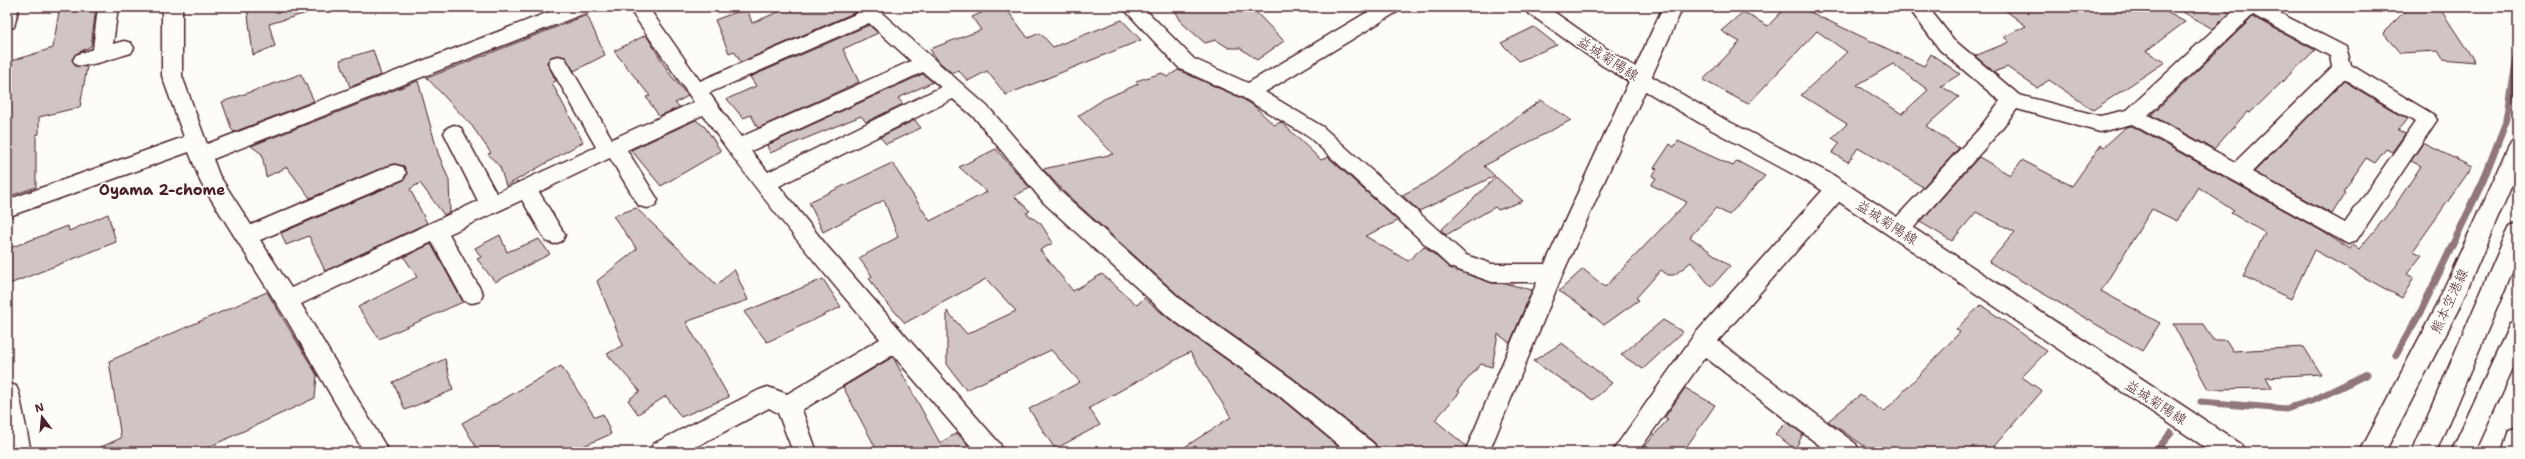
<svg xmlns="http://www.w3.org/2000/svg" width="2525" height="459" font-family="'Shantell Sans','Klee One',sans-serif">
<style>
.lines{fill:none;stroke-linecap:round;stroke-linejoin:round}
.stream{stroke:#91777b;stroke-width:7}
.building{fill:#d0c5c4;stroke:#4a1f2b;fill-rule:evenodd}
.minor-casing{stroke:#4a1f2b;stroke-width:3}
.major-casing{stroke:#4a1f2b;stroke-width:3}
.minor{fill:#fdfcf7;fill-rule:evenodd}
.major{fill:#fdfcf7;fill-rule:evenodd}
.labels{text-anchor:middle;stroke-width:3.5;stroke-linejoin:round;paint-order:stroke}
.street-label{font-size:14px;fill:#4a1f2b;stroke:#fdfcf7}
.neighbourhood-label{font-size:15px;font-weight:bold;fill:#4a1f2b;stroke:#fdfcf7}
</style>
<rect width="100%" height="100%" fill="#fdfcf7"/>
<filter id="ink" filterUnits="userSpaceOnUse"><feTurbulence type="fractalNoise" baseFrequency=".025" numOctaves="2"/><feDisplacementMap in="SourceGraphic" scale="8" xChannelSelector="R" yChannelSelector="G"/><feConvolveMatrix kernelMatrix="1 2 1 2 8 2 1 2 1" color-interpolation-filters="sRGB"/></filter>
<g filter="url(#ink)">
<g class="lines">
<path class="stream" d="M2396,355l25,-44 62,-130 24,-62 10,-62
M2201,402l85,7 28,-9 53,-26
M2155,452l16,-19"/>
</g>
<path class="building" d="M74,7h22l-5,39 -15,8 -4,5 4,7 11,1 -7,40 -41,10v17l-3,1v52l-29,10v-110l3,-1 1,-25 42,-13 6,-37z
M247,7h63v5l-41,12 6,22 -22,9z
M790,7h62l4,5 -115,50 -7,-11 -5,2 -14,-33 32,-12 5,15z
M994,7h11l23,31 12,-5 13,14 69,-27 19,20 -135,55 -19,-24 -19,10 -10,-11 -6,3 -16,-14 -6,-10 51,-19 -9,-13z
M1173,7h78l33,34 -27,19 -17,-12h-11l-13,-8 -11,3 -23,-20z
M1786,7h13l125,59 7,-12 29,20 -19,12 18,11 -33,29 33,22 -36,39 -65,-39 -10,14 -16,-9 8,-10 -8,-5 15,-14 -46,-29 46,-43 -30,-21 -69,73 -45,-24 37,-38 -19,-11 22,-19 25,14zM1893,64l35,26 -26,24 -45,-29z
M2001,7h156l28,15 -39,29 19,11 -72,48 -44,-30 -12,8 -30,-21 -13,5 -19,-16 34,-14 -5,-5 22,-11z
M2174,7h45l11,6 -17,16z
M2409,7h30l36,55 -32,-3 -5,-8 -38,2 -17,-20z
M587,15l18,40 -31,16 -9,-14 -7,-2 -7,2 -4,5 9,19 -4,2 31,59 -77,44 -6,-19 -12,-13 3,-1 -19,-27 -45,-48z
M2253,17l62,33 -65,63 -3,-1 -33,37 -63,-34z
M869,25l9,8 -35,16 16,33 -101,46 -7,-13 -8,3 -16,-19 29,-13 -6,-9z
M1534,27l23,18 -38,16 -18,-18z
M646,35l24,39 18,22 -13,7 5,4 -21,9 -13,-19 4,-1 -36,-45z
M373,50l8,25 -31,12 -10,-27z
M1178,70l63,28 12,7 21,20 7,-3 40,38 7,-3 70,64 -33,15 43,25 16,-15 26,22 42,15 16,1 24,6 -22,53 -12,-9 -6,33 -11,-3 -24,27 3,1 -25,28 31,26 -2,6h-86l-3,-9 -82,-65 -107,-76 -121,-109 -22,-24 70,-15 -35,-38 26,-17 34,-15 -2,-3 26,-8 5,4z
M301,74l13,27 -80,31 -2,-2 -10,-28z
M923,74l10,8 -35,16 5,6 -37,18 -5,-6 -91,37 -3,-8z
M418,81l20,72 11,27 1,32 -6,3 -24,-32 -10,6 17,34 -102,48 -16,-35 -23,9 -5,-12 123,-53 3,-6 -3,-8 -9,-2 -8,2 -77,32 -23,-31 -21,10 -4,-23 -11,-8z
M2344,81l63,38 -9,11 7,4 -13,18 -6,-3 -11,14 -9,-5 -23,34 2,1 -13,21 -78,-42z
M1541,100l30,20 -87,46 11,10 -76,35 -17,-16 24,-12z
M696,120l9,7 16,24 -60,35 -30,-36z
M915,120l6,8 -35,16 -6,-7z
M2132,126l188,104 30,19 3,-4 6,4 35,-42 27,-41 -10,-5 12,-18 49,24 -59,84 9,4 -15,19 7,4 -12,20 -88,-48 -23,49 -48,-23 22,-43 -34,-20 3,-2 -36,-24 -21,34 -25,-12 -51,82 59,32 -18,28 -153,-89 26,-30 -39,-20 -24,29 -32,-19 59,-65 31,18 12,-15 50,26 29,-41 3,2 22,-20z
M1678,141l55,25 4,-5 28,15 -36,39 -13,-7 -26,29 40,29 -19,21 -20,-25 -17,13h-6l-7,-5 -25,28 3,2 -35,25 -25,-21 -20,-13 24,-22 22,18 82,-85 -36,-17 5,-7 -4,-2 5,-7 -3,-1 16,-24 4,3z
M996,149l34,39 -16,8 16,15 -4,2 15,11 12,19 -13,7 33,41 29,-17 35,31 7,-7 24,20 107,76 70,58h-168l54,-35 -41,-65 -101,56 11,17 -45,24 -26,-40 51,-27 -29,-32 -85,40 -19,-26v-53l20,23 49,-23 -30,-32 -81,44 -25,-28 -11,-17 3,-2 -13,-18 39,-21 -14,-37 -61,32 -14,-30 83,-39 38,58 57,-29 -28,-25z
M1496,177l27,24 -25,9 -3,-3 -49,28 -5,-5z
M636,208l81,77 17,-16 14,31 -62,22 43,75 -48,20 -15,-21 -28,18 -10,-14 12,-9 -33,-37 16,-9 -26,-64 40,-32 -24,-33z
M108,214l8,28 -109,43v-36l61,-23 1,5z
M500,235l7,17 32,-13 11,15 -55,28 -18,-23 4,-2 -6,-9z
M431,244l32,58 -84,37 -21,-32 59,-30 -13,-20z
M823,279l18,28 -74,35 -23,-30z
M267,292l50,83 -2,23 -117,54h-108l31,-14 -12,-77z
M1981,305l66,46 -25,26 20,14 -53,61h-116l-45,-31 32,-26 24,17 76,-80 -4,-3z
M1663,320l20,12 -40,37 -22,-14z
M2173,324h30l10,16h13l7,11 71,-4 17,27 -55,3 6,11 -64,1z
M1562,343l50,40 -19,17 -60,-39z
M893,357l47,86 17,-10 17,19h-96l-35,-65z
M445,359l8,31 -48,20 -12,-28z
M561,366l34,51 8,-3 8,20 -41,18h-91l-17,-29z
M1685,388l30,17 -32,47h-43l28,-33 -3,-2z
M1787,422l16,12 -8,15 -20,-15z"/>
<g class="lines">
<defs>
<path id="minor" d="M7,7h12l-5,20 -7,2z
M98,7h20l-5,37 11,-3 7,2 3,5 -3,5c-14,4 -43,15 -55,12l-3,-5 3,-5 17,-6z
M162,7h20v69l25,68 355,-137h29l-3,5 -375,147 6,16 32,50 136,-58 8,-2 8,2 3,6 -3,6 -143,61 31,48 187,-87 -34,-68 3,-5 7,-3 7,3 35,65 100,-46 -48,-84 3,-5 7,-2 7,2 47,81 82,-37 -66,-95h20l52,74 158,-68 -5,-6h22l114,101 71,83 125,112 107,76 82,65 3,8h-30l-71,-59 -107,-76 -125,-114 -69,-85 -22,-19 -174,87 48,60 173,198 3,8h-27l-83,-97 -91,55 15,42h-24l-15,-39 -9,-5 -83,44h-36l3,-8 106,-54 9,-3 19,7 93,-55c-62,-72 -123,-146 -177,-224l-76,35 31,50 -3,6 -8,2 -8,-2 -29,-48 -71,34 26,43 -3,6 -8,3 -8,-3 -24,-41 -73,34 34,60 -3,7 -8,2 -8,-2 -32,-59 -131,62 88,148h-25l-77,-132 -86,-137 -12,-31 -182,65v-17l177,-63 -22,-61zM869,23l42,38 -170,76 -32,-44zM923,72l18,15 -173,85 -17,-21z
M1122,7h21l51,52 54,24 128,-76h24l-3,5 -132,80 58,35 143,128 26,9h53l118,-257h20l-120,266 -74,179h-24l72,-170h-45l-42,-15 -141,-130 -67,-40 -62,-28z
M1908,7h20l26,33 65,55 81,21 27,-6 111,-103h30l78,40 5,18 83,50 3,5 -81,121 -8,3 -216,-120 -32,8 -83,-23 -24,30 -86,96 -8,3 -8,-3 -3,-6 3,-6 88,-94 21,-28 -60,-51zM2253,15l77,41 2,11 -97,95 -87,-47zM2344,79l71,43 -70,101 -93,-51z
M1837,181l8,2 3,6 -3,6 -127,146 138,103 3,8h-31l-123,-95 -67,95h-26l82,-117 135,-152z
M7,383l9,3 3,7 12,59h-24z"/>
<path id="major" d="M1524,7h23l70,49 107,63 109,56 408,269 3,8h-32l-395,-265 -107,-58 -107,-63 -76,-54z
M2518,139v32l-59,137 -74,144h-25l76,-146 72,-159 3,-5z
M2518,223v35l-82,194h-24l95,-220 3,-6z
M2518,321v36l-43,95h-24l59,-128z
M2518,427v25h-16l7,-22z"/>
</defs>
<use href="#minor" class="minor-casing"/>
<use href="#major" class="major-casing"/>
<use href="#minor" class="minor"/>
<use href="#major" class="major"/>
</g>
</g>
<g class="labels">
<g class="street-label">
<text transform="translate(1608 58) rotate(33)" y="5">益城菊陽線</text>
<text transform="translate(1887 222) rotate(33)" y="5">益城菊陽線</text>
<text transform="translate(2449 301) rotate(-65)" y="5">熊本空港線</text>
<text transform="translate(2156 402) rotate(33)" y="5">益城菊陽線</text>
</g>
<g class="neighbourhood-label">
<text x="162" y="195">Oyama 2-chome</text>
</g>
</g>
<rect width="2525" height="459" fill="none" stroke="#fdfcf7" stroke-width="24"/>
<rect x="12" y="12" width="2501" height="435" fill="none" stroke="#4a1f2b" stroke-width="1.5" filter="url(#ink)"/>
<g transform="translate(42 417) rotate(344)" stroke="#fdfcf7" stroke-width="3" paint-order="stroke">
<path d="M0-3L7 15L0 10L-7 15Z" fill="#4a1f2b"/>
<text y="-6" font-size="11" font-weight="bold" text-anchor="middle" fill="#4a1f2b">N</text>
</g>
</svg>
